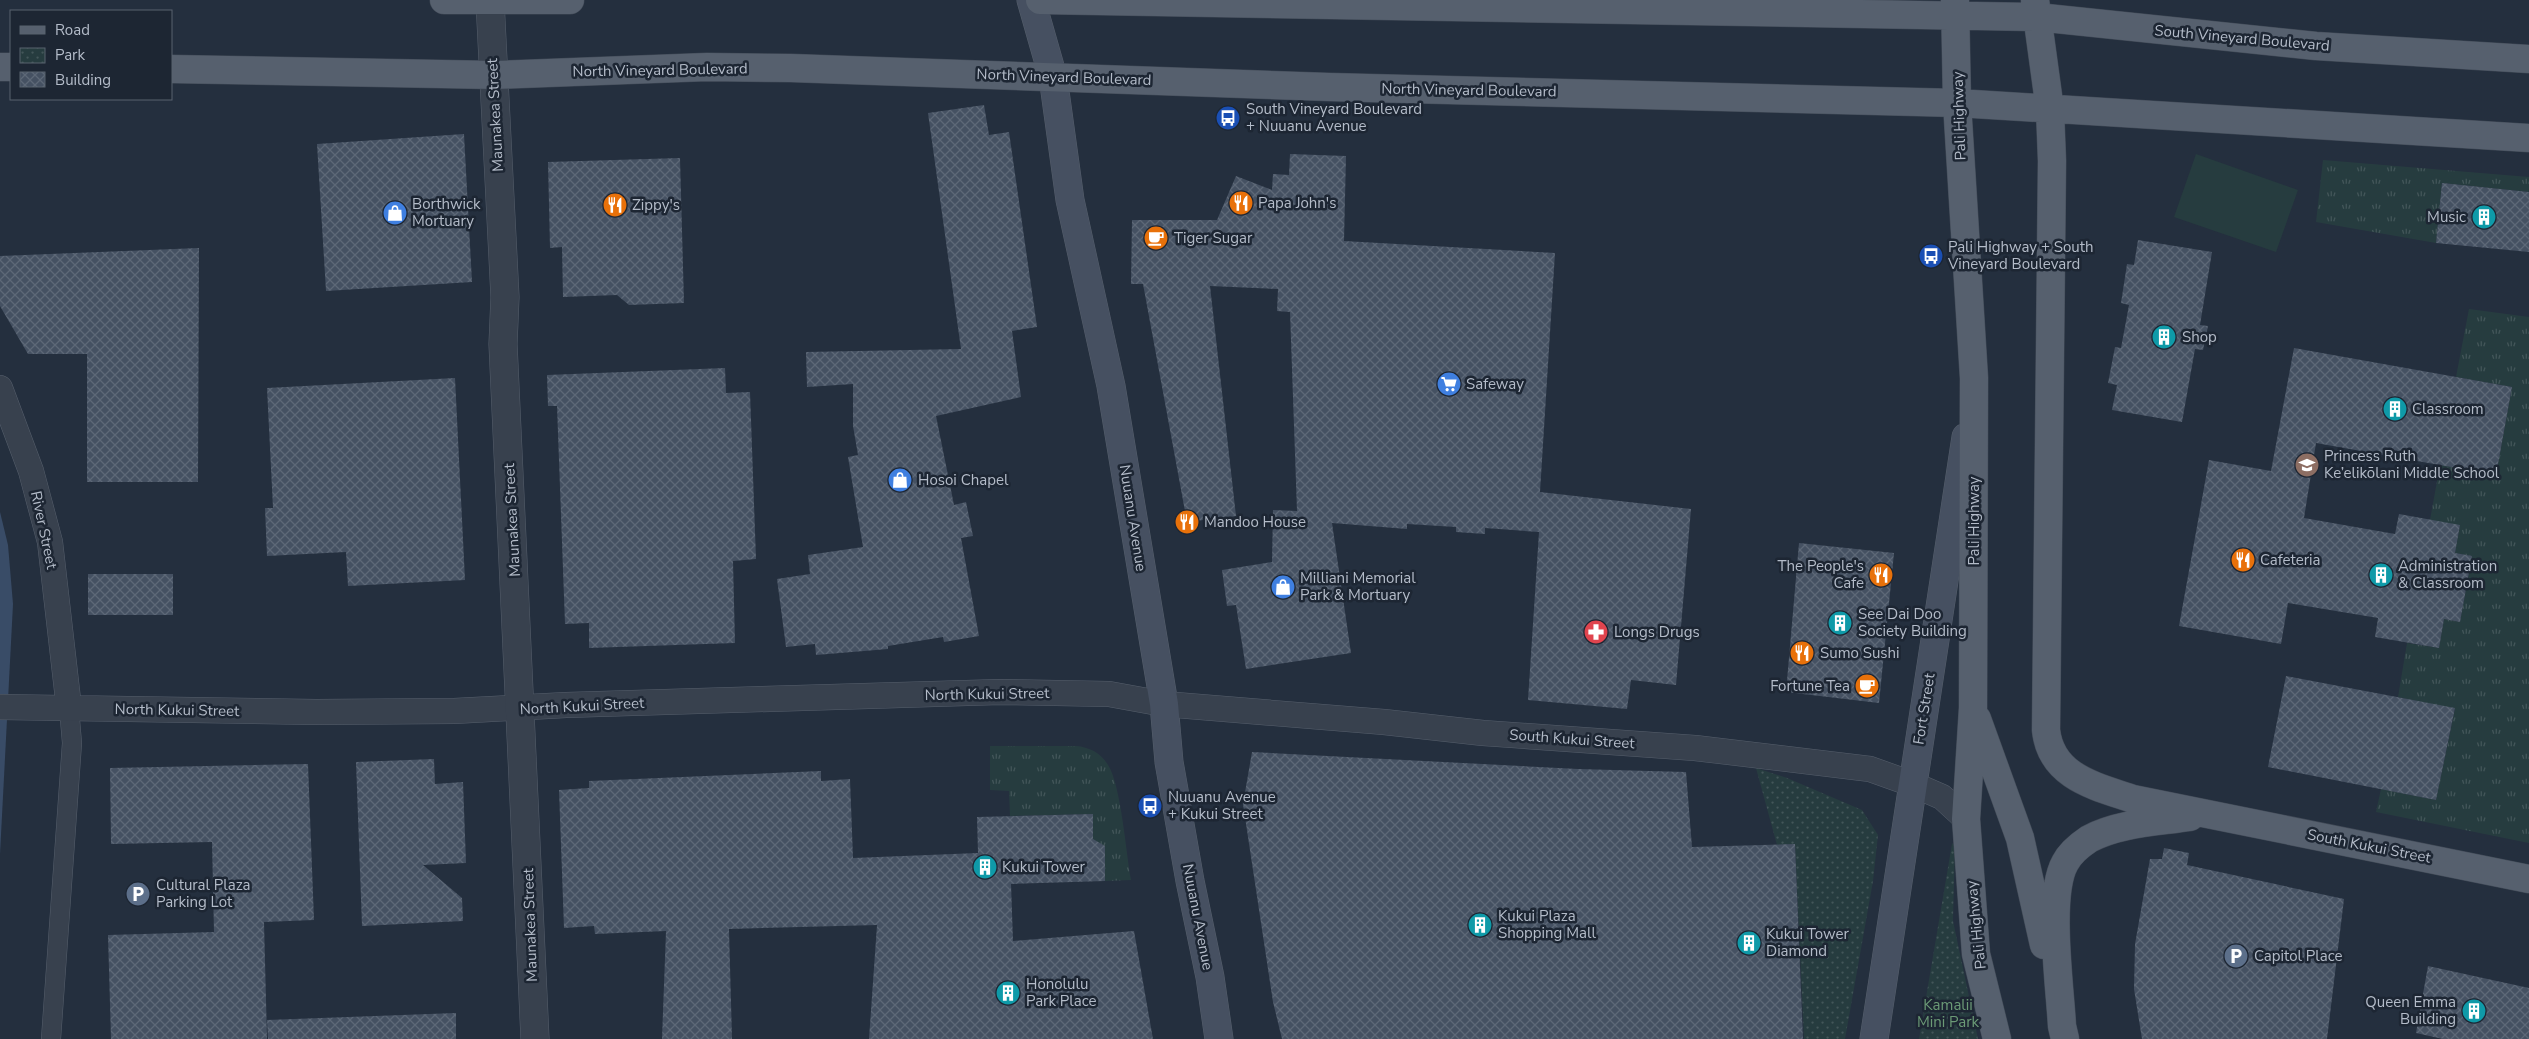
<svg xmlns="http://www.w3.org/2000/svg" width="2529" height="1039" font-family="'Nunito Sans',sans-serif">
<style>
.grass{fill:url(#grass-tufts)}
.park{fill:url(#park-dots)}
.garden{fill:#263c3f}
.water{fill:#394c67}
.building{fill:url(#building-cross-hatch)}
.lines{fill:none;stroke-linecap:round;stroke-linejoin:round}
.pedestrian-casing{stroke:#565f6c;stroke-width:20}
.minor-casing{stroke:#565f6c;stroke-width:26}
.tertiary-casing{stroke:#565f6c;stroke-width:29}
.secondary-casing{stroke:#565f6c;stroke-width:29}
.primary-casing{stroke:#414a57;stroke-width:29}
.pedestrian{stroke:#38414e;stroke-width:19}
.minor{stroke:#38414e;stroke-width:25}
.tertiary{stroke:#38414e;stroke-width:28}
.secondary{stroke:#465061;stroke-width:28}
.primary{stroke:#56606e;stroke-width:28}
.labels{text-anchor:middle;stroke-width:5;stroke-linejoin:round;paint-order:stroke}
.street-label{font-size:15px;fill:#b4bcc9;stroke:#1d2633}
.poi-label{font-size:15px;fill:#b4bcc9;stroke:#1d2633;text-anchor:start}
.park-label{font-size:15px;fill:#6b9a76;stroke:#1d2633}
</style>
<defs>
<pattern id="grass-tufts" width="24" height="20" patternUnits="userSpaceOnUse" patternTransform="scale(1.25)"><rect width="24" height="20" fill="#263c3f"/><path d="M3 7l-1-3M5 7V3M7 7l1-3M15 17l-1-3M17 17v-4M19 17l1-3" fill="none" stroke="#435659"/></pattern>
<pattern id="park-dots" width="8" height="8" patternUnits="userSpaceOnUse" patternTransform="scale(1.25)"><rect width="8" height="8" fill="#263c3f"/><path d="M2 2h.1M6 6h.1" fill="none" stroke="#435659" stroke-width="1.8" stroke-linecap="round"/></pattern>
<pattern id="building-cross-hatch" width="8" height="8" patternUnits="userSpaceOnUse" patternTransform="scale(1.25)"><rect width="8" height="8" fill="#455162"/><path d="M0 0l8 8M0 8l8-8" fill="none" stroke="#5d6877"/></pattern>
</defs>
<rect width="100%" height="100%" fill="#242f3e"/>
<path class="grass" d="M2323,160l206,17v15l-87,-9 -6,60 -120,-21z
M2469,309l60,8v526l-153,-31 5,-23 55,11 19,-91 -57,-12 9,-54 32,5 5,-29 16,3 12,-66 -17,-3 5,-27 -30,-6 10,-55 56,10 16,-88 -56,-10z
M990,746h86c13,1 25,7 32,19 13,20 18,88 23,115l-26,1v-33l-12,-6v-28l-83,2 -1,-25 -19,-1z"/>
<path class="park" d="M1756,768l31,10 75,32 16,25 -5,46 -28,158h-41l-9,-195 -18,1z
M1955,843l-2,78 25,118h-59l33,-195z"/>
<path class="garden" d="M2196,154l102,36 -22,62 -102,-35z"/>
<path class="water" d="M0,512l8,33 5,59 -13,250z"/>
<path class="building" d="M984,105l5,30 20,-3 28,195 -25,4 9,66 -85,19 18,89 12,-3 7,34 -12,2 18,98 -35,6 -1,-5 -55,9v3l-72,6 -1,-11 -29,3 -9,-68 33,-5 -2,-19 55,-8 -15,-90 10,-2 -5,-29v-42l-46,3 -1,-35 155,-3 -33,-236z
M464,134l8,148 -146,9 -9,-147z
M1290,154l56,2 -2,85 211,12 -15,239 151,17 -15,176 -45,-5 -4,29 -99,-9 11,-168 -54,-4v6l-29,-2v-5l-49,-3v5l-75,-6 19,130 -105,16 -10,-64 -9,1 -5,-36 50,-8 1,-52 24,1 -7,-199 -13,-1 1,-22 -68,-3 26,230 -49,6 -44,-238h-12l1,-64h85l19,-44 36,14 1,-16 16,1z
M680,158l4,145 -55,2 -12,-10 -54,2 -1,-50 -12,1 -2,-86z
M2442,183l87,9v60l-93,-9z
M2138,240l74,12 -12,73 8,1 -5,24 -8,-1 -13,73 -70,-12 5,-25 -9,-2 7,-36 6,1 8,-43 -8,-2 6,-39 7,1z
M199,248l-1,234h-111v-128h-59l-28,-48v-50z
M2294,348l218,39 -16,88 -180,-32 -12,75 91,16 4,-20 61,11 -5,28 17,3 -12,66 -16,-3 -5,29 -64,-11 3,-19 -90,-15 -7,41 -102,-18 30,-166 62,11z
M725,368l1,25 24,-1 6,167 -23,2 2,82 -146,5v-25l-24,1 -8,-218h-9l-1,-31z
M455,378l10,202 -117,6 -2,-34 -79,4 -2,-48h8l-6,-120z
M1799,543l95,10 -15,150 -93,-11z
M88,574h85v41h-85z
M2286,676l169,32 -19,92 -168,-33z
M1252,752l326,17 108,3 6,75 103,-3 8,195h-521l-9,-37 -30,-198z
M434,759l1,25 28,-2 3,81 -43,2 39,33 1,23 -101,5 -6,-164z
M308,764l6,156 -50,2 3,117h-156l-3,-104 106,-3 -2,-90 -101,2 -1,-76z
M821,771v10l29,-2 3,79 125,-5 -1,-36 116,-3v25l12,7v35l-94,3 2,57 121,-10 19,108h-284l8,-114 -148,4 3,110h-70l4,-108 -71,3 -1,-8 -30,2 -5,-138 30,-2v-7z
M2164,848l25,5 -2,12 157,34 -17,140h-185l-8,-50 1,-45 15,-85h12z
M2428,966l101,22v51h-86l-27,-6z
M456,1013v26h-188l-1,-19z"/>
<g class="lines">
<defs>
<path id="pedestrian" d="M51,1039l21,-296 -3,-35"/>
<path id="minor" d="M0,388l31,83 19,71 19,166
M0,707l316,5 138,-1 112,-6 434,-13 109,2 55,10 220,18 99,11 212,15 175,21 42,15 30,13 24,22"/>
<path id="tertiary" d="M490,1l15,296 -2,47 32,695"/>
<path id="secondary" d="M1031,0l22,77 17,123 41,186 53,318 5,58 21,119 20,96 9,62
M1874,1039l92,-602"/>
<path id="primary" d="M444,0h126
M1040,0l997,17 279,29 213,13
M1955,0l2,103 17,275 -1,330 -7,111 10,135 21,85
M2035,0l15,110 2,51 -6,569c5,47 49,56 87,69l396,80
M0,67h11
M171,69l323,6 213,-8 84,1 538,19 628,16 572,35
M1977,719l43,119 24,107
M2065,1039l-3,-13c-2,-39 -15,-131 3,-163 5,-10 15,-18 24,-24 30,-16 68,-17 101,-22"/>
</defs>
<use href="#pedestrian" class="pedestrian-casing"/>
<use href="#minor" class="minor-casing"/>
<use href="#tertiary" class="tertiary-casing"/>
<use href="#secondary" class="secondary-casing"/>
<use href="#primary" class="primary-casing"/>
<use href="#pedestrian" class="pedestrian"/>
<use href="#minor" class="minor"/>
<use href="#tertiary" class="tertiary"/>
<use href="#secondary" class="secondary"/>
<use href="#primary" class="primary"/>
</g>
<defs>
<symbol id="bus-disc" viewBox="-11 -11 22 22"><circle r="9.5" fill="#1a4fb4" stroke="#1d2633"/><path d="M-5-6H5V4H4V6H2V4H-2V6H-4V4H-5ZM-3.5-4V0h7V-4ZM-3.5 1.2v1.5H-2V1.2ZM2 1.2v1.5H3.5V1.2Z" fill="#fff"/></symbol>
<symbol id="restaurant-disc" viewBox="-11 -11 22 22"><circle r="9.5" fill="#e8710a" stroke="#1d2633"/><path d="M-5-6h1v4h1v-4h1v4h1v-4h1v5L-1.5 .5V6h-2V.5L-5-1ZM5-6V6H3V1.5H1.5Q1.5-4 5-6Z" fill="#fff"/></symbol>
<symbol id="shop-disc" viewBox="-11 -11 22 22"><circle r="9.5" fill="#3f7fe0" stroke="#1d2633"/><path d="M-5-2.5h2.3a2.7 3.5 0 0 1 5.4 0H5L5.5 6h-11ZM-1.5-2.5h3a1.5 2.3 0 0 0-3 0Z" fill="#fff"/></symbol>
<symbol id="building-disc" viewBox="-11 -11 22 22"><circle r="9.5" fill="#0f9aa8" stroke="#1d2633"/><path d="M-4-6H4V6H1V3H-1V6H-4ZM-2.5-4.3h1.7v1.8h-1.7ZM.8-4.3h1.7v1.8H.8ZM-2.5-1h1.7V.8h-1.7ZM.8-1h1.7V.8H.8Z" fill="#fff"/></symbol>
<symbol id="cafe-disc" viewBox="-11 -11 22 22"><circle r="9.5" fill="#e8710a" stroke="#1d2633"/><path d="M-5.5-4.5H6V0H3Q3 3.5 0 3.5H-2.5Q-5.5 3.5-5.5 0ZM3-3.2v2h1.7v-2ZM-6 4.5H4V6H-6Z" fill="#fff"/></symbol>
<symbol id="supermarket-disc" viewBox="-11 -11 22 22"><circle r="9.5" fill="#3f7fe0" stroke="#1d2633"/><path d="M-6-5.5h2.5l.6 2H6L4.5 2H-2.5L-4.4-4H-6ZM-1.5 3.2a1.3 1.3 0 1 0 .1 0ZM3 3.2a1.3 1.3 0 1 0 .1 0Z" fill="#fff"/></symbol>
<symbol id="school-disc" viewBox="-11 -11 22 22"><circle r="9.5" fill="#8d6e63" stroke="#1d2633"/><path d="M0-5L7-2L0 1L-7-2ZM-4 1L0 2.5L4 1V4Q0 6-4 4Z" fill="#fff"/></symbol>
<symbol id="pharmacy-disc" viewBox="-11 -11 22 22"><circle r="9.5" fill="#e0444e" stroke="#1d2633"/><path d="M-2-6h4v4h4v4h-4v4h-4v-4h-4v-4h4Z" fill="#fff"/></symbol>
<symbol id="parking-disc" viewBox="-11 -11 22 22"><circle r="9.5" fill="#5c6f8a" stroke="#1d2633"/><path d="M-3.5-5.5H1a3.5 3.5 0 0 1 0 7H-1V5.5H-3.5ZM-1-3.4V-.6H.8a1.4 1.4 0 0 0 0-2.8Z" fill="#fff"/></symbol>
</defs>
<g fill-rule="evenodd">
<use href="#bus-disc" x="1214" y="104" width="28" height="28"/>
<use href="#restaurant-disc" x="1227" y="189" width="28" height="28"/>
<use href="#restaurant-disc" x="601" y="191" width="28" height="28"/>
<use href="#shop-disc" x="381" y="199" width="28" height="28"/>
<use href="#building-disc" x="2470" y="203" width="28" height="28"/>
<use href="#cafe-disc" x="1142" y="224" width="28" height="28"/>
<use href="#bus-disc" x="1917" y="242" width="28" height="28"/>
<use href="#building-disc" x="2150" y="323" width="28" height="28"/>
<use href="#supermarket-disc" x="1435" y="370" width="28" height="28"/>
<use href="#building-disc" x="2381" y="395" width="28" height="28"/>
<use href="#school-disc" x="2293" y="451" width="28" height="28"/>
<use href="#shop-disc" x="886" y="466" width="28" height="28"/>
<use href="#restaurant-disc" x="1173" y="508" width="28" height="28"/>
<use href="#restaurant-disc" x="2229" y="546" width="28" height="28"/>
<use href="#restaurant-disc" x="1867" y="561" width="28" height="28"/>
<use href="#building-disc" x="2367" y="561" width="28" height="28"/>
<use href="#shop-disc" x="1269" y="573" width="28" height="28"/>
<use href="#building-disc" x="1826" y="609" width="28" height="28"/>
<use href="#pharmacy-disc" x="1582" y="618" width="28" height="28"/>
<use href="#restaurant-disc" x="1788" y="639" width="28" height="28"/>
<use href="#cafe-disc" x="1853" y="672" width="28" height="28"/>
<use href="#bus-disc" x="1136" y="792" width="28" height="28"/>
<use href="#building-disc" x="971" y="853" width="28" height="28"/>
<use href="#parking-disc" x="124" y="880" width="28" height="28"/>
<use href="#building-disc" x="1466" y="911" width="28" height="28"/>
<use href="#building-disc" x="1735" y="929" width="28" height="28"/>
<use href="#parking-disc" x="2222" y="942" width="28" height="28"/>
<use href="#building-disc" x="994" y="979" width="28" height="28"/>
<use href="#building-disc" x="2460" y="997" width="28" height="28"/>
</g>
<g class="labels">
<g class="street-label">
<text transform="translate(2242 38) rotate(5)" y="5">South Vineyard Boulevard</text>
<text transform="translate(660 70) rotate(-1)" y="5">North Vineyard Boulevard</text>
<text transform="translate(1064 77) rotate(2)" y="5">North Vineyard Boulevard</text>
<text transform="translate(1469 90) rotate(1)" y="5">North Vineyard Boulevard</text>
<text transform="translate(495 115) rotate(-93)" y="5">Maunakea Street</text>
<text transform="translate(1959 116) rotate(-92)" y="5">Pali Highway</text>
<text transform="translate(1133 518) rotate(81)" y="5">Nuuanu Avenue</text>
<text transform="translate(512 520) rotate(-93)" y="5">Maunakea Street</text>
<text transform="translate(1974 521) rotate(-90)" y="5">Pali Highway</text>
<text transform="translate(44 530) rotate(78)" y="5">River Street</text>
<text transform="translate(987 694) rotate(-1)" y="5">North Kukui Street</text>
<text transform="translate(582 706) rotate(-3)" y="5">North Kukui Street</text>
<text transform="translate(1924 709) rotate(-81)" y="5">Fort Street</text>
<text transform="translate(177 710) rotate(1)" y="5">North Kukui Street</text>
<text transform="translate(1572 739) rotate(4)" y="5">South Kukui Street</text>
<text transform="translate(2369 846) rotate(11)" y="5">South Kukui Street</text>
<text transform="translate(1198 917) rotate(79)" y="5">Nuuanu Avenue</text>
<text transform="translate(530 925) rotate(-92)" y="5">Maunakea Street</text>
<text transform="translate(1976 925) rotate(-96)" y="5">Pali Highway</text>
</g>
<g class="poi-label">
<text x="1246" y="114">South Vineyard Boulevard<tspan x="1246" dy="17">+ Nuuanu Avenue</tspan></text>
<text x="1258" y="208">Papa John's</text>
<text x="412" y="209">Borthwick<tspan x="412" dy="17">Mortuary</tspan></text>
<text x="632" y="210">Zippy's</text>
<text x="2466" y="222" text-anchor="end">Music</text>
<text x="1174" y="243">Tiger Sugar</text>
<text x="1948" y="252">Pali Highway + South<tspan x="1948" dy="17">Vineyard Boulevard</tspan></text>
<text x="2182" y="342">Shop</text>
<text x="1466" y="389">Safeway</text>
<text x="2412" y="414">Classroom</text>
<text x="2324" y="461">Princess Ruth<tspan x="2324" dy="17">Ke’elikōlani Middle School</tspan></text>
<text x="918" y="485">Hosoi Chapel</text>
<text x="1204" y="527">Mandoo House</text>
<text x="2260" y="565">Cafeteria</text>
<text x="1864" y="571" text-anchor="end">The People's<tspan x="1864" dy="17">Cafe</tspan></text>
<text x="2398" y="571">Administration<tspan x="2398" dy="17">&amp; Classroom</tspan></text>
<text x="1300" y="583">Milliani Memorial<tspan x="1300" dy="17">Park &amp; Mortuary</tspan></text>
<text x="1858" y="619">See Dai Doo<tspan x="1858" dy="17">Society Building</tspan></text>
<text x="1614" y="637">Longs Drugs</text>
<text x="1820" y="658">Sumo Sushi</text>
<text x="1850" y="691" text-anchor="end">Fortune Tea</text>
<text x="1168" y="802">Nuuanu Avenue<tspan x="1168" dy="17">+ Kukui Street</tspan></text>
<text x="1002" y="872">Kukui Tower</text>
<text x="156" y="890">Cultural Plaza<tspan x="156" dy="17">Parking Lot</tspan></text>
<text x="1498" y="921">Kukui Plaza<tspan x="1498" dy="17">Shopping Mall</tspan></text>
<text x="1766" y="939">Kukui Tower<tspan x="1766" dy="17">Diamond</tspan></text>
<text x="2254" y="961">Capitol Place</text>
<text x="1026" y="989">Honolulu<tspan x="1026" dy="17">Park Place</tspan></text>
<text x="2456" y="1007" text-anchor="end">Queen Emma<tspan x="2456" dy="17">Building</tspan></text>
</g>
<g class="park-label">
<text x="1948" y="1010">Kamalii<tspan x="1948" dy="17">Mini Park</tspan></text>
</g>
</g>
<rect x="10" y="10" width="162" height="90" fill="#1d2633" stroke="#59626f"/>
<rect x="20" y="26" width="25" height="8" fill="#56606e" stroke="#59626f"/>
<text x="55" y="35" font-size="15" fill="#b4bcc9">Road</text>
<rect x="20" y="48" width="25" height="15" fill="url(#park-dots)" stroke="#59626f"/>
<text x="55" y="60" font-size="15" fill="#b4bcc9">Park</text>
<rect x="20" y="72" width="25" height="15" fill="url(#building-cross-hatch)" stroke="#59626f"/>
<text x="55" y="85" font-size="15" fill="#b4bcc9">Building</text>
</svg>
